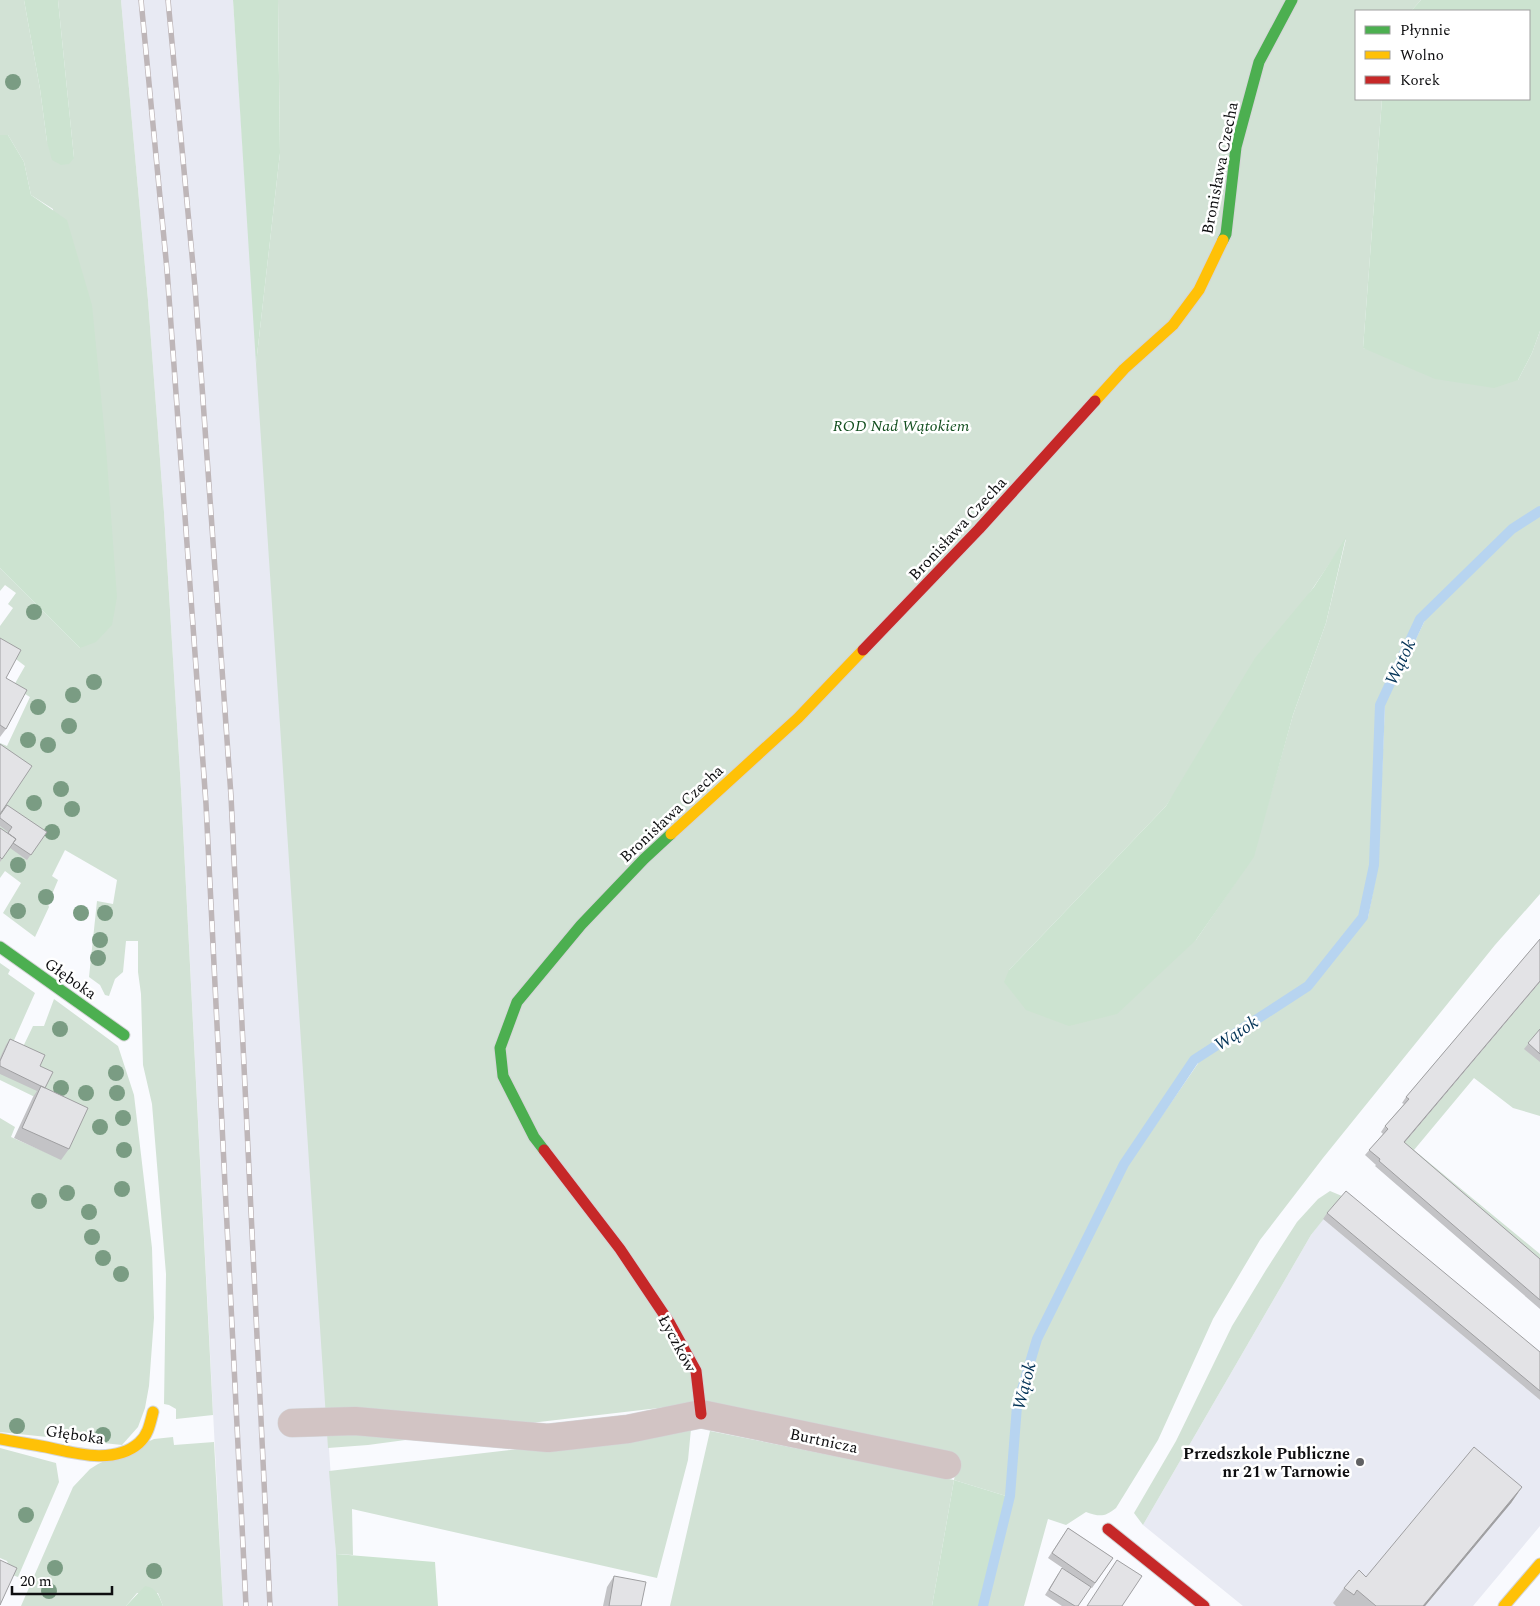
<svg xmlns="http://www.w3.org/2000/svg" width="1540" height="1606" font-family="Spectral,serif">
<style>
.built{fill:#e8eaf3}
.green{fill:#d2e2d5;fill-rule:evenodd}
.forest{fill:#cce3d0}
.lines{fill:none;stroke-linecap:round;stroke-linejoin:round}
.stream{stroke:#b7d4f0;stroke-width:10}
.street-casing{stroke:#d4d5d7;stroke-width:29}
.fast-casing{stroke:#d4d5d7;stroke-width:13}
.slow-casing{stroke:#d4d5d7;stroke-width:13}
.jam-casing{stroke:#d4d5d7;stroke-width:13}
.street{stroke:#d2c4c4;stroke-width:28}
.fast{stroke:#4caf50;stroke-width:11}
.slow{stroke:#ffc107;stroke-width:11}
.jam{stroke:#c62828;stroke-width:11}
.rail-casing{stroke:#beb6b8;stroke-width:5.5}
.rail{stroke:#fff;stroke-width:4;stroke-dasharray:11;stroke-linecap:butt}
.tree{fill:#7a9c83}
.wall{fill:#c3c3c6}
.shaded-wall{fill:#9f9fa1}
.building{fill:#e3e3e6;stroke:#9f9fa1}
.poi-dot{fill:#606163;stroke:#fff;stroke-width:2}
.labels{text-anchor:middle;stroke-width:5;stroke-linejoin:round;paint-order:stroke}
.street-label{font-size:16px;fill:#0e0e10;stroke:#fff}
.park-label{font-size:16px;font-style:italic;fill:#134f1f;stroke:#fff}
.poi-label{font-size:16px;font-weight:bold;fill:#0e0e10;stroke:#fff;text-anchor:end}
.water-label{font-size:18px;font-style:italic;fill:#023256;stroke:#fff}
</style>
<rect width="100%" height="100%" fill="#f9fafe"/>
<path class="built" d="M121,0h112l103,1554 2,52h-115l-42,-817 -17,-277 -16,-212z
M1323,1219l217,181v126l-67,80h-230l-100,-81 168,-290z"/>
<path class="green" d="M0,0h24l16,89 7,53 27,16 -16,-158h63l27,300 16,212 17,277 32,626 -37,4v-10l-7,-4 -5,-1 2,-130 -14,-170 -9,-39 -2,-71 -3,-22v-31h-12l-3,31 -8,7 -6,17 -4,-1 -5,-10 -11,-8 8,-76 16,3 4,-24 -52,-30 -13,26 6,4 -10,24 1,3 -14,30 -32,-24 18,-30 -16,-12 -5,7v-135l7,3 23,-49 -17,-10 12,-21 -25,-19v-21l13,-18 -5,-4 8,-11 -11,-8 -5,6v-23l80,80 -27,-439 -22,-14 -7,-33 -16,-27h-8z
M278,0h1143l-10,11h-55v88h26l-19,249 155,32 14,-27 8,-22v177l-29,19 -92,90 -42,87 -6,159 -9,51 -55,69 -114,75 -72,106 -87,175 -20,68 -8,89 -52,-16 -22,126h-262l40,-175 244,49 3,-18 -264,-58 -154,18 -171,23 -40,3 -72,-1084 24,-211zM1346,539l-20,84 -33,92 -40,142 -57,83 -187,30 157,-164z
M1540,516v378l-45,51 -172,213 -63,82 -47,79 -55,121 -42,68c-11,9 -16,9 -30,4l-20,13 -18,-6 -24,87h-37l26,-110 8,-89 19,-67 88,-175 71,-103 112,-73 57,-72 10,-51 7,-162 40,-84 91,-89z
M0,963l10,7 -2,4 27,19 -24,54 -11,11z
M1540,982v134l-27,-8 -39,-30 -60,72 126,104v14l-140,-120z
M54,999l64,47 16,49 18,153 2,70 -5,68 -4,22 -7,19 -16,18 -122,-13v-314l15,9 -4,10 50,22 19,-40 -80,-39v-6l21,-23 12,-25h11z
M1330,1191l12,5 -31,39 -168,290 -9,-12 42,-72 56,-115 34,-56 31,-48 21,-23z
M691,1429l-3,31 -31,118 -305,-69 1,46 -17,-1 -7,-83z
M173,1437l1,8 40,-3 9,164h-60l-5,-13h-21l-11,13h-105l52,-119 17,-18 8,-5 56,-25z
M0,1448l56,15 3,19 -41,95 -6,-2 -5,-14 -7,-3z"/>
<path class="forest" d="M24,0h34l16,158 -5,6 -8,1 -9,-5 -5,-18 -7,-53z
M233,0h45l2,153 -24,211z
M1421,0h119v331l-8,22 -14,27 -24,8 -59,-9 -72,-31 19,-249h147v-88h-118z
M0,135h8l16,27 7,33 36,25 25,85 14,142 11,150 -5,28 -16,17 -16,6 -80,-80z
M1346,537l-20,86 -33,92 -39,142 -58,83 -79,74 -48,12 -43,-16 -22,-28 5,-12 157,-164 89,-148 59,-71z
M954,1480l52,16 -27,110h-47z
M336,1554l99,8 3,44h-100z
M145,1586c12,2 14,10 18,20h-37z"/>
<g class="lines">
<path class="stream" d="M983,1606l27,-110 7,-90 20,-67 87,-175 70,-104 114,-74 55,-69 11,-52 6,-160 40,-86 92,-90 28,-18"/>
<defs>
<path id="street" d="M292,1423l63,-2 193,17 80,-9 73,-15 246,51"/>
<path id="fast" d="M1223,240l3,-6 10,-87 23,-85 33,-62
M0,947l124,88
M544,1150l-10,-13 -31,-61 -3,-28 17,-46 64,-77 63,-66 27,-25"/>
<path id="slow" d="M1095,401l29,-32 49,-44 26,-35 24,-50
M671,834l127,-116 65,-68
M0,1439c15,3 31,5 46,8 28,6 68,18 93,-4 9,-8 11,-19 14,-31
M1504,1606l36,-42"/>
<path id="jam" d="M863,650l116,-121 116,-128
M544,1150l76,99 49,73 27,49 5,43
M1108,1529l96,77"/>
</defs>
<use href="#street" class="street-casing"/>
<use href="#fast" class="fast-casing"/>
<use href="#slow" class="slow-casing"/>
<use href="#jam" class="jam-casing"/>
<use href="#street" class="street"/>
<use href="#fast" class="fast"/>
<use href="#slow" class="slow"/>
<use href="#jam" class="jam"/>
<defs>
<path id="rail" d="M141,0l26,270 39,534 40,802
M168,0l27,287 36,509 39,810"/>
</defs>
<use href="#rail" class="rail-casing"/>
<use href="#rail" class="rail"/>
</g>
<g class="tree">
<circle cx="13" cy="82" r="8"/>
<circle cx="34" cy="612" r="8"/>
<circle cx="94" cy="682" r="8"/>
<circle cx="73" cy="695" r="8"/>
<circle cx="38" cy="707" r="8"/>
<circle cx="69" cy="726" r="8"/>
<circle cx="28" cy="740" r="8"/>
<circle cx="48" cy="745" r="8"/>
<circle cx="61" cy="789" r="8"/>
<circle cx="34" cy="803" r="8"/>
<circle cx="72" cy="809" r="8"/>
<circle cx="52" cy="832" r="8"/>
<circle cx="18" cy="865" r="8"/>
<circle cx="46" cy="897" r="8"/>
<circle cx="18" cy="911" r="8"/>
<circle cx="81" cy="913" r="8"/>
<circle cx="105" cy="913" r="8"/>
<circle cx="100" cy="940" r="8"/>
<circle cx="98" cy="958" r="8"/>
<circle cx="60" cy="1029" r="8"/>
<circle cx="116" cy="1073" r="8"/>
<circle cx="61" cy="1088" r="8"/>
<circle cx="86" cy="1093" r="8"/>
<circle cx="117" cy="1093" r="8"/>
<circle cx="123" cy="1118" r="8"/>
<circle cx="100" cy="1127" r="8"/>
<circle cx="124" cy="1150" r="8"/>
<circle cx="122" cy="1189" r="8"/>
<circle cx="67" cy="1193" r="8"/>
<circle cx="39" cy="1201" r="8"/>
<circle cx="89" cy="1212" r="8"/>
<circle cx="92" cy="1237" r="8"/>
<circle cx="103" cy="1258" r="8"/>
<circle cx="121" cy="1274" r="8"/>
<circle cx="17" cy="1426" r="8"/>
<circle cx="103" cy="1435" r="8"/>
<circle cx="26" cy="1515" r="8"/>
<circle cx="55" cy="1568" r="8"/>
<circle cx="154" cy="1571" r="8"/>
<circle cx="49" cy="1591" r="8"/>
</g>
<path class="wall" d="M0,638l6,40v51l-6,8z
M0,815l47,17 -20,28 -17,-12 -10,14v-34l8,5v-1l-8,-6z
M1540,939l-136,203 136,117v50l-165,-143 1,-1 -11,-10 18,-21 -2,-2 4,-6 19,-22 -2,-1 4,-6z
M1540,1029v33l-16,-13z
M10,1039l30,27 5,22 24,61 -8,11 -47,-22 19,-41 4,-6 -37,-17v-16l6,-13z
M1327,1213l213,139v48l-217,-181z
M1522,1487l-11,16 -86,103h-89l-3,-3 11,-15 22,-11z
M1068,1528l45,30 -21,30 -2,-1 -12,19h-16l-17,-11 13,-21 9,-3 -19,-13z
M614,1576l27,30h-38l4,-19z"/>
<path class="shaded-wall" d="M1540,981v1l-140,166 4,-6z
M1522,1487l-11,16 -86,103h-2z"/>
<path class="building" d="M0,638l21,12 -15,28 21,12 -21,39 -6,-4z
M0,744l32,22 -32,48z
M7,805l40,27 -16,23 -18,-12 3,-4 -8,-6 4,-6 -12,-9v-3z
M0,828l16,11 -14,20 -2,-2z
M1540,939v42l-136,161 136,117v41l-161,-139 1,-2 -11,-9 19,-21 -3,-3 24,-27 -3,-2z
M1540,1029v25l-12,-11z
M10,1039l35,16 -5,11 13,6 -8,16 -45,-22v-5z
M41,1086l47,22 -19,41 -47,-21z
M1346,1191l194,161v39l-213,-178z
M1474,1447l48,40 -99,119h-47l-19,-16 -3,5 -10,-7 15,-18 7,7z
M1068,1528l45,30 -18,25 -43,-30z
M0,1560l17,8 -17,37z
M1117,1560l25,16 -20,30h-35z
M1062,1568l29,19 -13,19h-3l-26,-16z
M614,1576l32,6 -5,24h-32z"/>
<circle class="poi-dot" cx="1360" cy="1462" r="5"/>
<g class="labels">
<g class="street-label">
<text transform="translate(1219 168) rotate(-79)" y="6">Bronisława Czecha</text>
<text transform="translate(957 528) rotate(-47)" y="6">Bronisława Czecha</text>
<text transform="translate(671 813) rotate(-43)" y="6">Bronisława Czecha</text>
<text transform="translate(71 978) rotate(35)" y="6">Głęboka</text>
<text transform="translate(678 1343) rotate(62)" y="6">Łyczków</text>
<text transform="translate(75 1434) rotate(8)" y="6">Głęboka</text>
<text transform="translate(824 1440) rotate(12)" y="6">Burtnicza</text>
</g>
<g class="park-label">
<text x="901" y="431">ROD Nad Wątokiem</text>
</g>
<g class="poi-label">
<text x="1350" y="1459">Przedszkole Publiczne<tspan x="1350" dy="18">nr 21 w Tarnowie</tspan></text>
</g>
<g class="water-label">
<text transform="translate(1400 662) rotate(-65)" y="6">Wątok</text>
<text transform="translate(1236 1033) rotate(-33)" y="6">Wątok</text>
<text transform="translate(1024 1386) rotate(-76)" y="6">Wątok</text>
</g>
</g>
<rect x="1355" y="10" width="175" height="90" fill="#ffffff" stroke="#9f9f9f"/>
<rect x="1365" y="26" width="25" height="8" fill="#4caf50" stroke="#9f9f9f"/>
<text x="1400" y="35" font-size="15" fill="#0e0e10">Płynnie</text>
<rect x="1365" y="51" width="25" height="8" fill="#ffc107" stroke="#9f9f9f"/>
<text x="1400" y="60" font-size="15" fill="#0e0e10">Wolno</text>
<rect x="1365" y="76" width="25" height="8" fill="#c62828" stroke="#9f9f9f"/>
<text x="1400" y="85" font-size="15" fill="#0e0e10">Korek</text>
<path d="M12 1586v8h100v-8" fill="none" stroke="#0e0e10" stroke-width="2.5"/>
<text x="20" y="1586" font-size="15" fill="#0e0e10" stroke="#ffffff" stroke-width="4" paint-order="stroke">20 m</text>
</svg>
